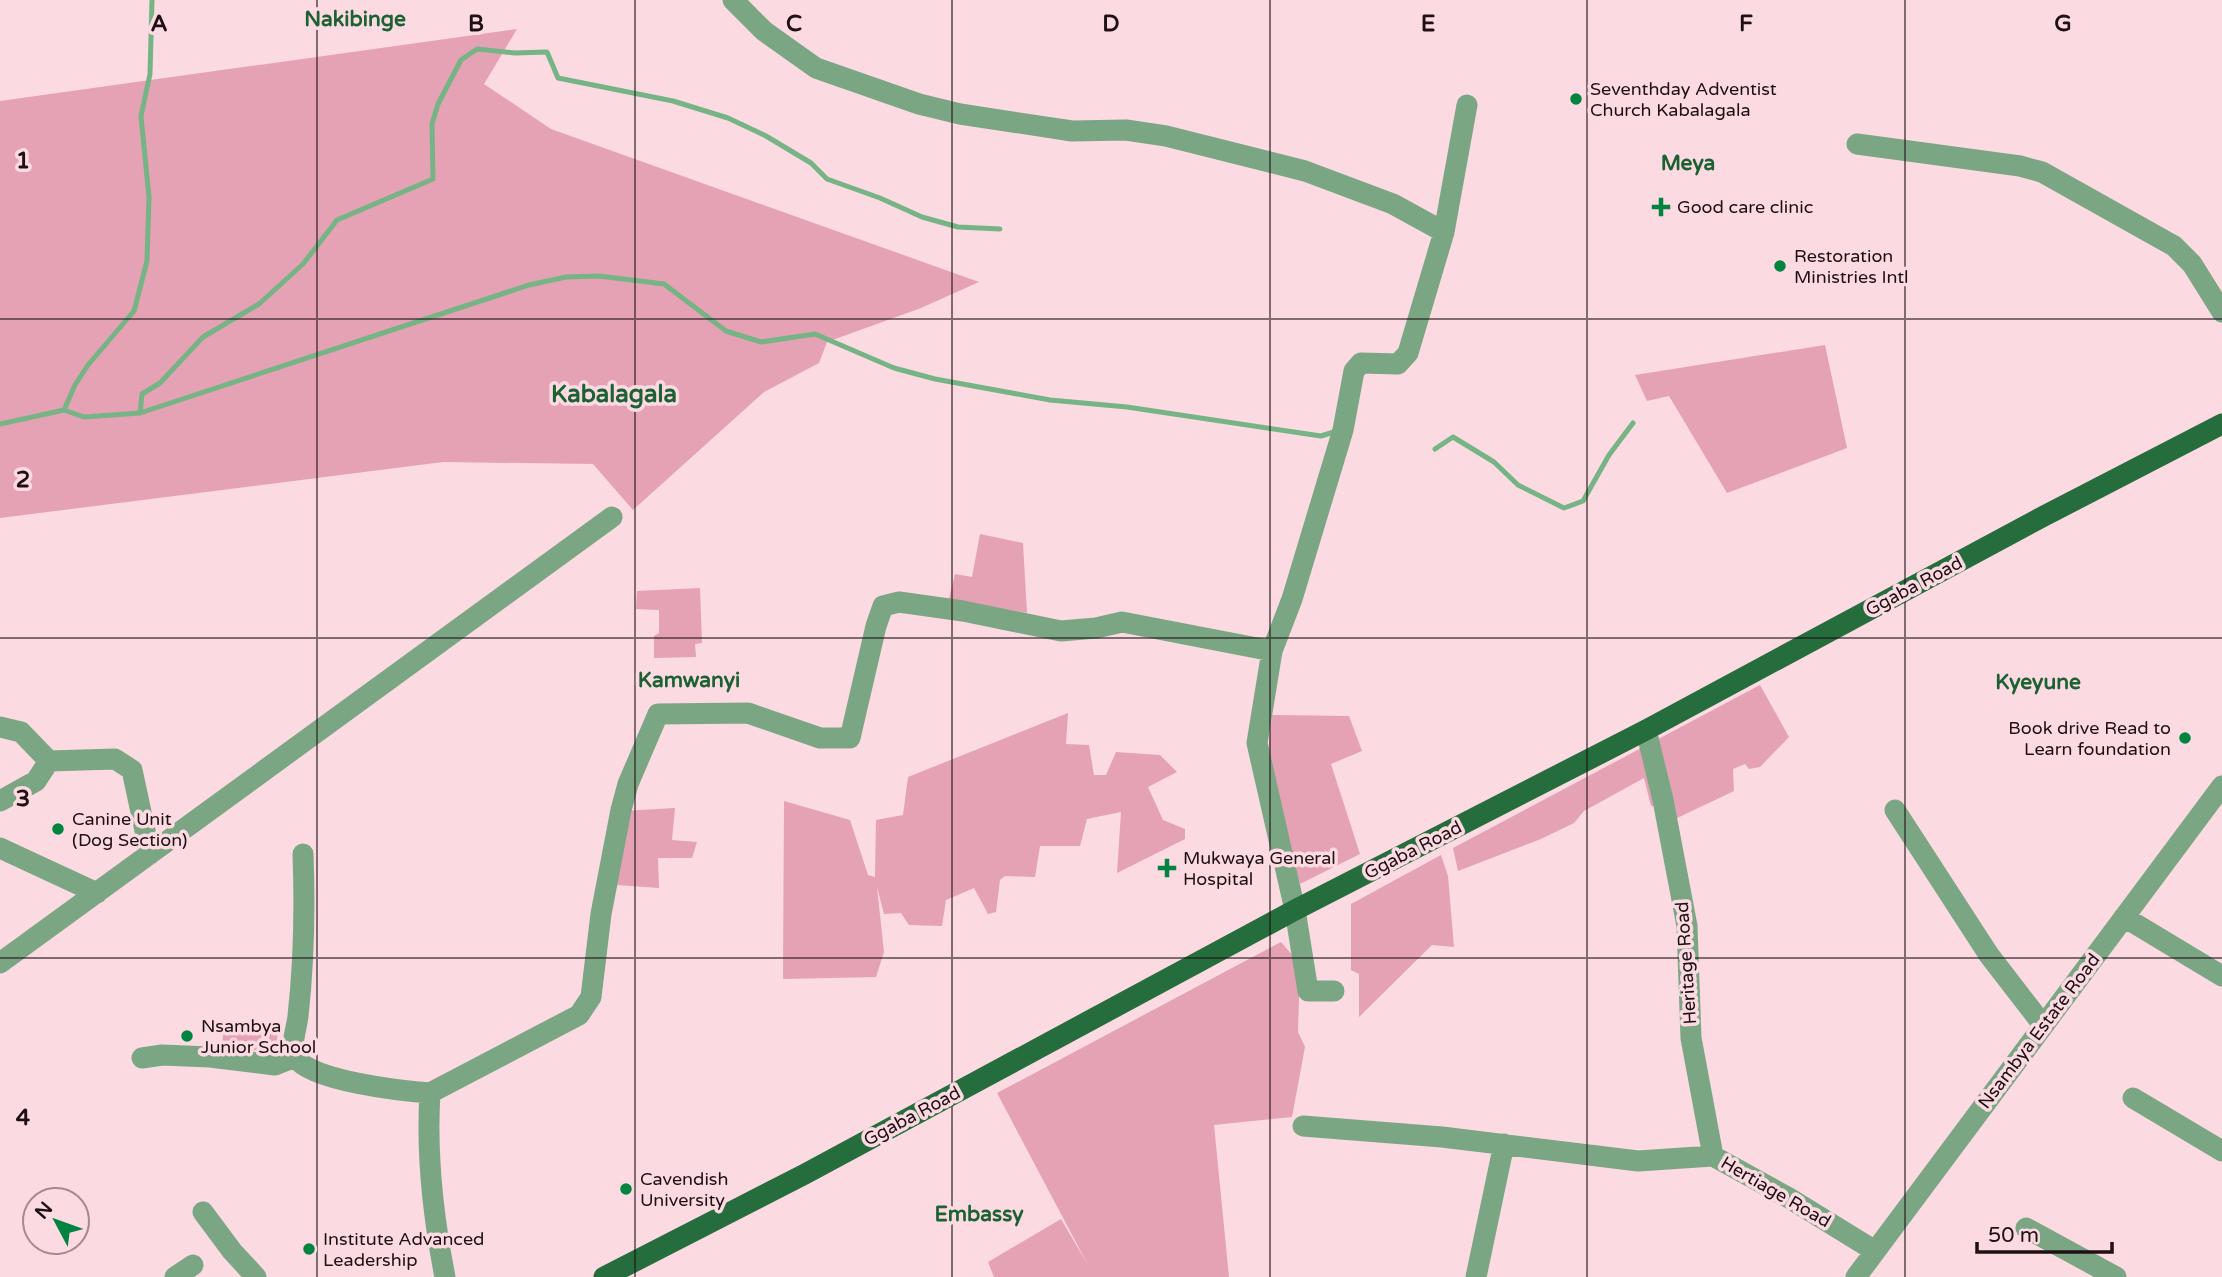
<svg xmlns="http://www.w3.org/2000/svg" width="2222" height="1277" font-family="'Varela Round',sans-serif">
<style>
.green{fill:#e5a2b4}
.lines{fill:none;stroke-linecap:round;stroke-linejoin:round}
.stream{stroke:#76b485;stroke-width:5}
.minor{stroke:#7aa684;stroke-width:21}
.major{stroke:#266d3d;stroke-width:21}
.grid{fill:none;stroke:#1e1014;stroke-width:2;stroke-opacity:0.55}
.poi-dot{fill:#01843f;stroke:#fbdae2;stroke-width:2.5}
.labels{text-anchor:middle;stroke-width:7;stroke-linejoin:round;paint-order:stroke}
.poi-label{font-size:18px;fill:#1e1014;stroke:#fbdae2;text-anchor:start}
.street-label{font-size:18px;fill:#1e1014;stroke:#fbdae2}
.quarter-label{font-size:21px;font-weight:bold;fill:#1c6134;stroke:#fbdae2}
.district-label{font-size:24px;font-weight:bold;fill:#1c6134;stroke:#fbdae2}
.grid-label{font-size:23px;text-anchor:middle;font-weight:bold;fill:#1e1014;stroke:#fbdae2;stroke-width:7;stroke-linejoin:round;paint-order:stroke}
</style>
<rect width="100%" height="100%" fill="#fbdae2"/>
<path class="green" d="M517,29l-33,55 67,45 428,153 -58,26 -94,34 -8,21 -55,29 -131,118 -40,-46 -150,-2 -443,56v-417z
M1825,345l22,103 -120,45 -58,-97 -22,5 -12,-26z
M980,534l43,9 4,70 -78,-14 6,-25 17,3z
M700,588l2,55 -7,1 1,13 -42,1v-22l5,-3v-23l-23,-1 1,-18z
M1760,685l29,52 -29,30 -11,2 -4,-5 -12,5 1,22 -59,28 -5,-13h-19l-7,-28 -60,33 -10,12 -33,16 -83,32 -5,-23z
M1068,713l-2,31 23,1 5,30h12l10,-23 44,3 17,17 -29,15 15,33 22,9v10l-68,34 4,-61 -34,7 -7,27h-40l-5,31 -30,-1 -5,4 -4,32 -8,2 -14,-26 -28,12 -4,26 -33,-1 -8,-12 -17,1 -7,-27 7,65 -8,25 -93,2 1,-178 66,19 18,55 7,2 1,-57 27,-5 5,-38z
M1272,715l77,1 13,35 -31,13 29,90 -60,30 -33,-121z
M675,808l-3,32 25,2 -5,16h-34l1,30 -42,-3 6,-74z
M1441,855l7,21 6,71 -22,-2 -73,72v-43l-8,-4v-66z
M1281,942l19,22 -2,68 7,15 -13,70 -78,8 15,152h-235l-6,-15 73,-43 27,46 -91,-172z
M224,1022l54,5 -2,25 -54,-5z"/>
<g class="lines">
<path class="stream" d="M64,410l11,-25 13,-20 46,-54 13,-50 2,-64 -8,-81 9,-42 2,-74
M140,413l2,-19 18,-11 43,-46 56,-33 44,-40 34,-44 96,-41 -1,-55 6,-20 23,-44 16,-11 38,4 32,-1 11,26 115,23 55,17 38,18 45,27 16,16 53,19 42,19 36,10 42,2
M0,424l64,-14 20,7 56,-4 389,-128 37,-8 33,-1 65,8 62,47 35,11 54,-8 79,34 41,11 115,21 77,7 167,25 27,4 16,-5
M1435,449l18,-12 41,25 24,23 46,23 19,-7 26,-46 24,-32"/>
<path class="minor" d="M733,0l31,31 52,37 103,36 41,10 112,17 54,-1 40,6 139,35 88,33 51,28 -36,121 -10,11 -37,-1 -7,8 -11,59 -51,169 -20,52 -15,92 38,167 13,81h26
M1857,144l163,22 22,6 132,74 18,18 30,48
M1444,232l23,-127
M0,727l21,5 28,29 -13,20 -36,20
M1646,730l17,70 24,126 4,112 22,118
M49,761l66,-2 17,11 18,84
M1895,810l94,145 54,70
M0,848l97,45
M303,854c2,54 1,108 -5,162 -1,12 -9,31 -2,42 15,23 107,33 134,35
M2124,917l98,59
M0,963l612,-446
M142,1058l20,-3 48,2 65,8 20,-8
M2133,1098l89,53
M1303,1126l139,11 196,24 75,-5 76,42 86,53
M203,1212l29,39 24,26
M2026,1228l90,49
M175,1277l18,-12
M445,1277c-12,-61 -19,-121 -15,-184l149,-78 12,-18 10,-83 20,-104 7,-26 30,-70 90,-1 72,25h30l26,-112 7,-20 16,-4 64,9 98,20 35,-3 26,-6 150,29
M1476,1277l28,-133
M1856,1277l366,-491"/>
<path class="major" d="M604,1277l201,-103 490,-264 351,-180 398,-214 178,-92"/>
</g>
<path class="grid" d="M317,0v1277M635,0v1277M952,0v1277M1270,0v1277M1587,0v1277M1905,0v1277M0,319h2222M0,638h2222M0,958h2222"/>
<g class="poi-dot">
<circle cx="1576" cy="99" r="7"/>
<path d="M1657.5 196.5h7v7h7v7h-7v7h-7v-7h-7v-7h7z"/>
<circle cx="1780" cy="266" r="7"/>
<circle cx="2185" cy="738" r="7"/>
<circle cx="58" cy="829" r="7"/>
<path d="M1163.5 857.5h7v7h7v7h-7v7h-7v-7h-7v-7h7z"/>
<circle cx="187" cy="1036" r="7"/>
<circle cx="626" cy="1189" r="7"/>
<circle cx="309" cy="1249" r="7"/>
</g>
<g class="labels">
<g class="poi-label">
<text x="1590" y="95">Seventhday Adventist<tspan x="1590" dy="21">Church Kabalagala</tspan></text>
<text x="1677" y="213">Good care clinic</text>
<text x="1794" y="262">Restoration<tspan x="1794" dy="21">Ministries Intl</tspan></text>
<text x="2171" y="734" text-anchor="end">Book drive Read to<tspan x="2171" dy="21">Learn foundation</tspan></text>
<text x="72" y="825">Canine Unit<tspan x="72" dy="21">(Dog Section)</tspan></text>
<text x="1183" y="864">Mukwaya General<tspan x="1183" dy="21">Hospital</tspan></text>
<text x="201" y="1032">Nsambya<tspan x="201" dy="21">Junior School</tspan></text>
<text x="640" y="1185">Cavendish<tspan x="640" dy="21">University</tspan></text>
<text x="323" y="1245">Institute Advanced<tspan x="323" dy="21">Leadership</tspan></text>
</g>
<g class="street-label">
<text transform="translate(1914 586) rotate(-28)" y="6">Ggaba Road</text>
<text transform="translate(1413 850) rotate(-27)" y="6">Ggaba Road</text>
<text transform="translate(1686 963) rotate(-94)" y="6">Heritage Road</text>
<text transform="translate(2039 1031) rotate(-53)" y="6">Nsambya Estate Road</text>
<text transform="translate(912 1116) rotate(-28)" y="6">Ggaba Road</text>
<text transform="translate(1776 1192) rotate(30)" y="6">Hertiage Road</text>
</g>
<g class="quarter-label">
<text x="355" y="26">Nakibinge</text>
<text x="1688" y="170">Meya</text>
<text x="689" y="687">Kamwanyi</text>
<text x="2038" y="689">Kyeyune</text>
<text x="979" y="1221">Embassy</text>
</g>
<g class="district-label">
<text x="614" y="402">Kabalagala</text>
</g>
</g>
<g class="grid-label">
<text x="159" y="31">A</text>
<text x="476" y="31">B</text>
<text x="794" y="31">C</text>
<text x="1111" y="31">D</text>
<text x="1428" y="31">E</text>
<text x="1746" y="31">F</text>
<text x="2063" y="31">G</text>
<text x="23" y="168">1</text>
<text x="23" y="487">2</text>
<text x="23" y="806">3</text>
<text x="23" y="1125">4</text>
</g>
<g transform="translate(56 1221) rotate(311)"><circle r="33" fill="#fbdae2" stroke="#a38990" stroke-width="2"/>
<path d="M0-5L12 26L0 18L-12 26Z" fill="#01843f"/>
<text y="-10" font-size="19" font-weight="bold" text-anchor="middle" fill="#1e1014">N</text>
</g>
<path d="M1977 1242v10h135v-10" fill="none" stroke="#1e1014" stroke-width="3.5"/>
<text x="1988" y="1242" font-size="21" fill="#1e1014" stroke="#fbdae2" stroke-width="5" paint-order="stroke">50 m</text>
</svg>
